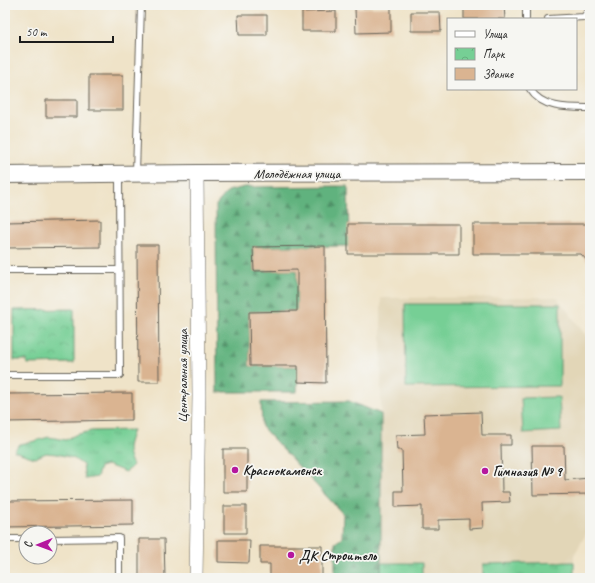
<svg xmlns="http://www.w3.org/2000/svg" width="595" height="583" font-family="Caveat,sans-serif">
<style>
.built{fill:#e2d6b7}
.grass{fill:url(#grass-tufts);stroke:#497658}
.forest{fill:url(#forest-firs);stroke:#3e674d}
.park{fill:url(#park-crowns);stroke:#497658}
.pitch{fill:#76cf95;stroke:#497658}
.building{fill:#dab491}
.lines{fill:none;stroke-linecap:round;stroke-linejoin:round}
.service-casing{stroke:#666258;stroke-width:8}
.minor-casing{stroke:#666258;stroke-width:14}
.tertiary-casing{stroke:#666258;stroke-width:18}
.service{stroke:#fff;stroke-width:6}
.minor{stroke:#fff;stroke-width:13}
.tertiary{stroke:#fff;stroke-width:16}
.poi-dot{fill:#b5179e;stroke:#f6f6f2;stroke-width:1.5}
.labels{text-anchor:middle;stroke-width:3.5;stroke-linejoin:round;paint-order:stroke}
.street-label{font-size:14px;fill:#1c1c1c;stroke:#f6f6f2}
.poi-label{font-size:14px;font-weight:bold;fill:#1c1c1c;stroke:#f6f6f2;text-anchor:start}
</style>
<defs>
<pattern id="grass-tufts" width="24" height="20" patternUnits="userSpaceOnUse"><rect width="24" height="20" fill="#76cf95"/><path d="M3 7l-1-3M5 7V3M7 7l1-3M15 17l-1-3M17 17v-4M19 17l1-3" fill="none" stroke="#66b180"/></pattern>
<pattern id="forest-firs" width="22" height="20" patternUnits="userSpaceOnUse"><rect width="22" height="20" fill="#60b27e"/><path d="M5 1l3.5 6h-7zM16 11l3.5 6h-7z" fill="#4e9066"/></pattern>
<pattern id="park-crowns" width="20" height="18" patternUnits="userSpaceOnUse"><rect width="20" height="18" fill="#76cf95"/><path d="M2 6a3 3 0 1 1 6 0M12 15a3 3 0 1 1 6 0" fill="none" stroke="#66b180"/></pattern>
</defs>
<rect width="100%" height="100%" fill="#f6f6f2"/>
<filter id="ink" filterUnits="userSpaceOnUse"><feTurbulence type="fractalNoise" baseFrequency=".025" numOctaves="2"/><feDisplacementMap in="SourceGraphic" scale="8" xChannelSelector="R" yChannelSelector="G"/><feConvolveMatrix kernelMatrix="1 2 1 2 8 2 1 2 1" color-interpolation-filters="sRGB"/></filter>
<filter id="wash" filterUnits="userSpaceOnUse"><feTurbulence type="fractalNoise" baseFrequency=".012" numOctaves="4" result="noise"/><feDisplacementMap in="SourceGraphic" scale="16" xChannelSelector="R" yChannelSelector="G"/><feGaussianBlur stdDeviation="0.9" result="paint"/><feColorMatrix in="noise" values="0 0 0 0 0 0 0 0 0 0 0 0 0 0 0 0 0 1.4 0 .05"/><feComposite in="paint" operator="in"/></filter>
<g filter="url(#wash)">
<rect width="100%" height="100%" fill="#efe3c8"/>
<path class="built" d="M557,297l33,44v186l-16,28v23h-193v-280z"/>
<path class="grass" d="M133,430c-5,16 -8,20 0,35l-7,7 -19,-7 -7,2 -3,10 -12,2 -2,-14 -10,-7 -16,-4 -11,-1 -11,5 -21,-7 6,-7 11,-2 18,-5 17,3 9,-5 16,-4z
M574,562v16h-91v-14z
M381,563h41v15h-41z"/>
<path class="forest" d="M348,186l1,60 -96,1 1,24 43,-1v41l-48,1 1,54h48l-1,26h-80l-1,-187 12,-14 17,-4z
M349,401l32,13v164h-46v-35l7,-5 1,-24 -81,-87 -1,-25z"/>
<path class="park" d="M74,309v54l-47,1v-4h-13v-50z"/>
<path class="pitch" d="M405,304h155v82l-154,1z
M559,397l2,34 -38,2 -2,-35z"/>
<g id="blocks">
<path class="building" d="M464,5h40l1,14h-41z
M391,7v25l-35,1 -1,-25z
M336,11v20h-34v-19z
M411,12h29l1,19h-30z
M238,15h29v20h-28z
M89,75h34v35h-34z
M46,100h31v17h-31z
M100,220v27l-95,1v-26z
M348,224h111v30h-111z
M473,224h115l2,2v38l-9,-10h-108z
M137,245h21l1,137h-21z
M325,246l1,137 -28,-1v-16h-48l-1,-54 48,-1v-41l-43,1 -1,-24z
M132,393v27l-127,2v-28z
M481,412l1,23h29v10h-10l1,47h7l1,10 -28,1 1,25 -14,1v-10l-31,1v9h-16v-23l-27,1v-16h8l-1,-41h-5l-1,-15 29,-1 -1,-20z
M532,446h32l1,34 25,-2v16l-57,1z
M223,449h24v43h-24z
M133,500v25l-128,2v-26z
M224,506h22v27h-22z
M139,539h25l1,39h-26z
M218,540h32l-1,23 -31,-1z
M260,546h62v32h-52v-14h-10z"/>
</g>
</g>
<g filter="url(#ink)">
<use href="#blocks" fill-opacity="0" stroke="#666258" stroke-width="1"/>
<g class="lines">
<defs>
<path id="service" d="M526,19v-14
M548,19l36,-2 6,-9
M530,89c12,20 39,19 60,19
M136,173l5,-168
M5,270h113
M5,375h115l-1,-200
M5,539h21
M50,539l69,-1v40
M196,578h16"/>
<path id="minor" d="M196,578l3,-182 -2,-223"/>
<path id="tertiary" d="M5,175l192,-2 393,-1"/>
</defs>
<use href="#service" class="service-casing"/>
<use href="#minor" class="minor-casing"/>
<use href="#tertiary" class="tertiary-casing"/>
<use href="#service" class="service"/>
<use href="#minor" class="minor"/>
<use href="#tertiary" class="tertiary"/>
</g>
</g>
<g class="poi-dot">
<circle cx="235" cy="470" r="4"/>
<circle cx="485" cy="471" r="4"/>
<circle cx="291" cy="555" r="4"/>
</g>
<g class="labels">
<g class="street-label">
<text x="297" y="178">Молодёжная улица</text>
<text transform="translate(182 376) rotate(-90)" y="5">Центральная улица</text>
</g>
<g class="poi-label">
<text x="243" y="475">Краснокаменск</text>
<text x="493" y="476">Гимназия № 9</text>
<text x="299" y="560">ДК Строитель</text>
</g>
</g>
<rect width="595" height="583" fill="none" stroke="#f6f6f2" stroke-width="20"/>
<rect x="447" y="18" width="130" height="72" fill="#f6f6f2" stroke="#9f9f9c"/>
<rect x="455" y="31" width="20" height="6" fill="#ffffff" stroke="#9f9f9c"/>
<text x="483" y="38" font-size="12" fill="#1c1c1c">Улица</text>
<rect x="455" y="48" width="20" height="12" fill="url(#park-crowns)" stroke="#9f9f9c"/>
<text x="483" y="58" font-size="12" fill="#1c1c1c">Парк</text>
<rect x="455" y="68" width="20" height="12" fill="#dab491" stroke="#9f9f9c"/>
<text x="483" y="78" font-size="12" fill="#1c1c1c">Здание</text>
<g transform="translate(38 545) rotate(269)"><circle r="19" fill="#f6f6f2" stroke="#9f9f9c"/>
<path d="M0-3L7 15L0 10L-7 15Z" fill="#b5179e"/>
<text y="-6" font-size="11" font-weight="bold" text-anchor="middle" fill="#1c1c1c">С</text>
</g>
<path d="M20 36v6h93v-6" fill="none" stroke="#1c1c1c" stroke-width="2"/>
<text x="26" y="36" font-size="12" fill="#1c1c1c" stroke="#f6f6f2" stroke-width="3" paint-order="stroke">50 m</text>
</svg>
